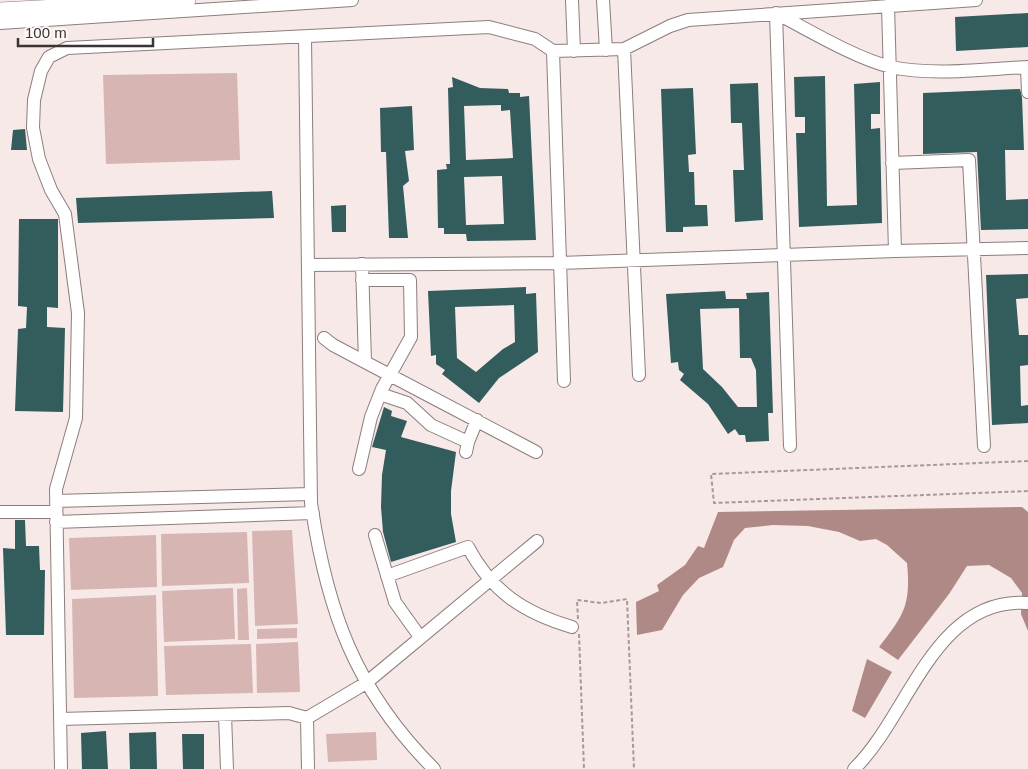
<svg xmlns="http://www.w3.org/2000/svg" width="1028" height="769" font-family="Arial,sans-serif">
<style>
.green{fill:#d7b5b2}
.water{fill:#ae8985}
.building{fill:#335c5c;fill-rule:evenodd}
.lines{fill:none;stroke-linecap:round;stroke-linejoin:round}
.minor-casing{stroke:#8b7e7d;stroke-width:14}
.major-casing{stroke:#8b7e7d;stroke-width:16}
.path{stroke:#a59a99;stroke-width:2;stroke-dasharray:4 2.5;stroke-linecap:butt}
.minor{stroke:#fff;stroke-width:12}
.major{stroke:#fff;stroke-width:15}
</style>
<rect width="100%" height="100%" fill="#f7e9e7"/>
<path class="green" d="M237,73l3,87 -134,4 -3,-89z
M292,530l6,94 -43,2 -3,-95z
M247,532l2,51 -87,3 -1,-52z
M156,535l1,52 -86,3 -2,-52z
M233,588l2,51 -71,3 -2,-51z
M247,588l2,52h-11l-1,-51z
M156,595l2,101 -84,2 -2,-99z
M297,628v10l-40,1v-10z
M298,642l2,50 -43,1 -1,-49z
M251,644l2,49 -87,2 -2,-49z
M376,732l1,28 -49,2 -2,-28z"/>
<path class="water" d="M1022,507l6,5v119l-7,-17 1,-21 -11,-15 -22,-13 -22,1 -18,28 -51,66 -19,-13c25,-32 32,-42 28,-84l-20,-18 -11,-6 -16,2 -21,-9 -31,-6 -35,-1 -28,3 -11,12 -11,27 -24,11 -16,17 -21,35 -25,5 -1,-33 23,-11 -2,-6 28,-20 13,-19 6,2 14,-36z
M867,659l25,13 -27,46 -13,-7z"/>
<path class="building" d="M1028,13v34l-72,4 -1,-34z
M825,76l2,130 30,-1 -3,-121 26,-2v32h-9v15l9,-1 2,95 -83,4 -3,-94h9v-16h-10l-1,-40z
M452,77l28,11 28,1 1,4h11v4l9,-1 7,144 -69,1 -1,-7h-22v-6h-6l-1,-58 10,-1 -1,-5h4l-2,-76 5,-1zM501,105v6l9,-1 3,48 -47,2 -2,-54zM502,176l2,48 -38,1 -2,-48z
M758,83l5,137 -28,2 -2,-52h11l-2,-47h-11l-1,-39z
M693,88l3,66 -8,1 1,17h5l1,33h12l1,21 -25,1v5h-17l-5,-143z
M1020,89l2,8 2,53h-19l1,50 22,-1v30l-47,1 -4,-78 -54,2v-61z
M412,106l2,44 -9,1 4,30 -6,5 5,52h-19l-3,-86h-5l-1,-44z
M25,129l2,21h-16l2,-20z
M272,191l2,27 -196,5 -2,-25z
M346,205v27h-14l-1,-26z
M19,219h39v89l-11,-1v20l18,1 -2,84 -48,-1 3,-82 8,-1 1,-21 -9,-1z
M1028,274v24l-12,1 3,36h9v30l-8,1 1,40 7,-1v18l-36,2 -6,-150z
M526,287v7l10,-1 2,59 -39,26 -20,25 -37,-29 3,-4 -9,-6v-9l-5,1 -3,-65zM514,305l1,37 -12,7 -27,23 -19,-14 -2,-51z
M725,291l1,8h21l-1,-6 23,-1 4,121h-5l1,28 -23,1 -1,-7h-6l-4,-6 -7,5 -20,-30 -28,-24 4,-6 -5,-4 -1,-8 -7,1 -5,-69zM739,308l1,50h11l5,12 1,37h-19l-16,-20 -19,-18 -3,-60z
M384,407l8,4 -1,5 16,5 -6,16 55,15 -5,39v23l5,28 -65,20 -8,-30 -2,-25 1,-32 4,-25 -14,-3z
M15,520h10l1,26h13l1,24h5l-1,65h-38l-3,-87 12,1z
M106,731l2,38h-26l-1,-36z
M156,732l1,37h-27l-1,-36z
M182,734h22v35h-21z"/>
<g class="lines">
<defs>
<path id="minor" d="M572,0l2,51
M603,0l3,50
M888,6l7,245 133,-3
M0,23l352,-23
M305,38l6,465c16,108 44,187 123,266
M624,49l15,326
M553,51l11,330
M1027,67l1,25
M892,163l77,-3 15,286
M362,264l3,98 171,90
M308,265l252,-2 335,-12
M324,338l9,7 32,17
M380,394l27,9 24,22 37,17
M790,446l-14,-433c32,17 81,46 115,54 44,9 92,2 137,0
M466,452l2,-10 9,-22
M359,469l12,-52 11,-28 29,-52 -1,-57h-48
M56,501l255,-7
M0,512h56
M56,522l257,-9
M375,535l20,67 25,35
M387,576l81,-29c24,45 56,66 104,80
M225,715l2,54
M60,719l229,-6 18,5
M61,769l-5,-280 20,-71 2,-105 -13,-99 -14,-24 -12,-31 -6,-31 1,-28 7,-29 8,-14 18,-9 422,-21 46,12 18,12 71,-2 46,-23 18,-6 288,-20
M308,769l-1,-51 59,-35 171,-142
M854,769c55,-53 80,-173 174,-166"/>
<path id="major" d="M0,10l188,-10"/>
</defs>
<use href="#minor" class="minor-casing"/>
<use href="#major" class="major-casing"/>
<path class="path" d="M1028,461l-317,13 3,29 314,-12
M578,619l-1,-19 24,3 26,-4 7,170
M579,634l5,135"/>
<use href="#minor" class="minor"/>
<use href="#major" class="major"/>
</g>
<path d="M18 38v8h135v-8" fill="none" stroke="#3a3434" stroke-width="2.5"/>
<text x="25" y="38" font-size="15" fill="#3a3434" stroke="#fef8f7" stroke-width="4" paint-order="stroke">100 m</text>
</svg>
